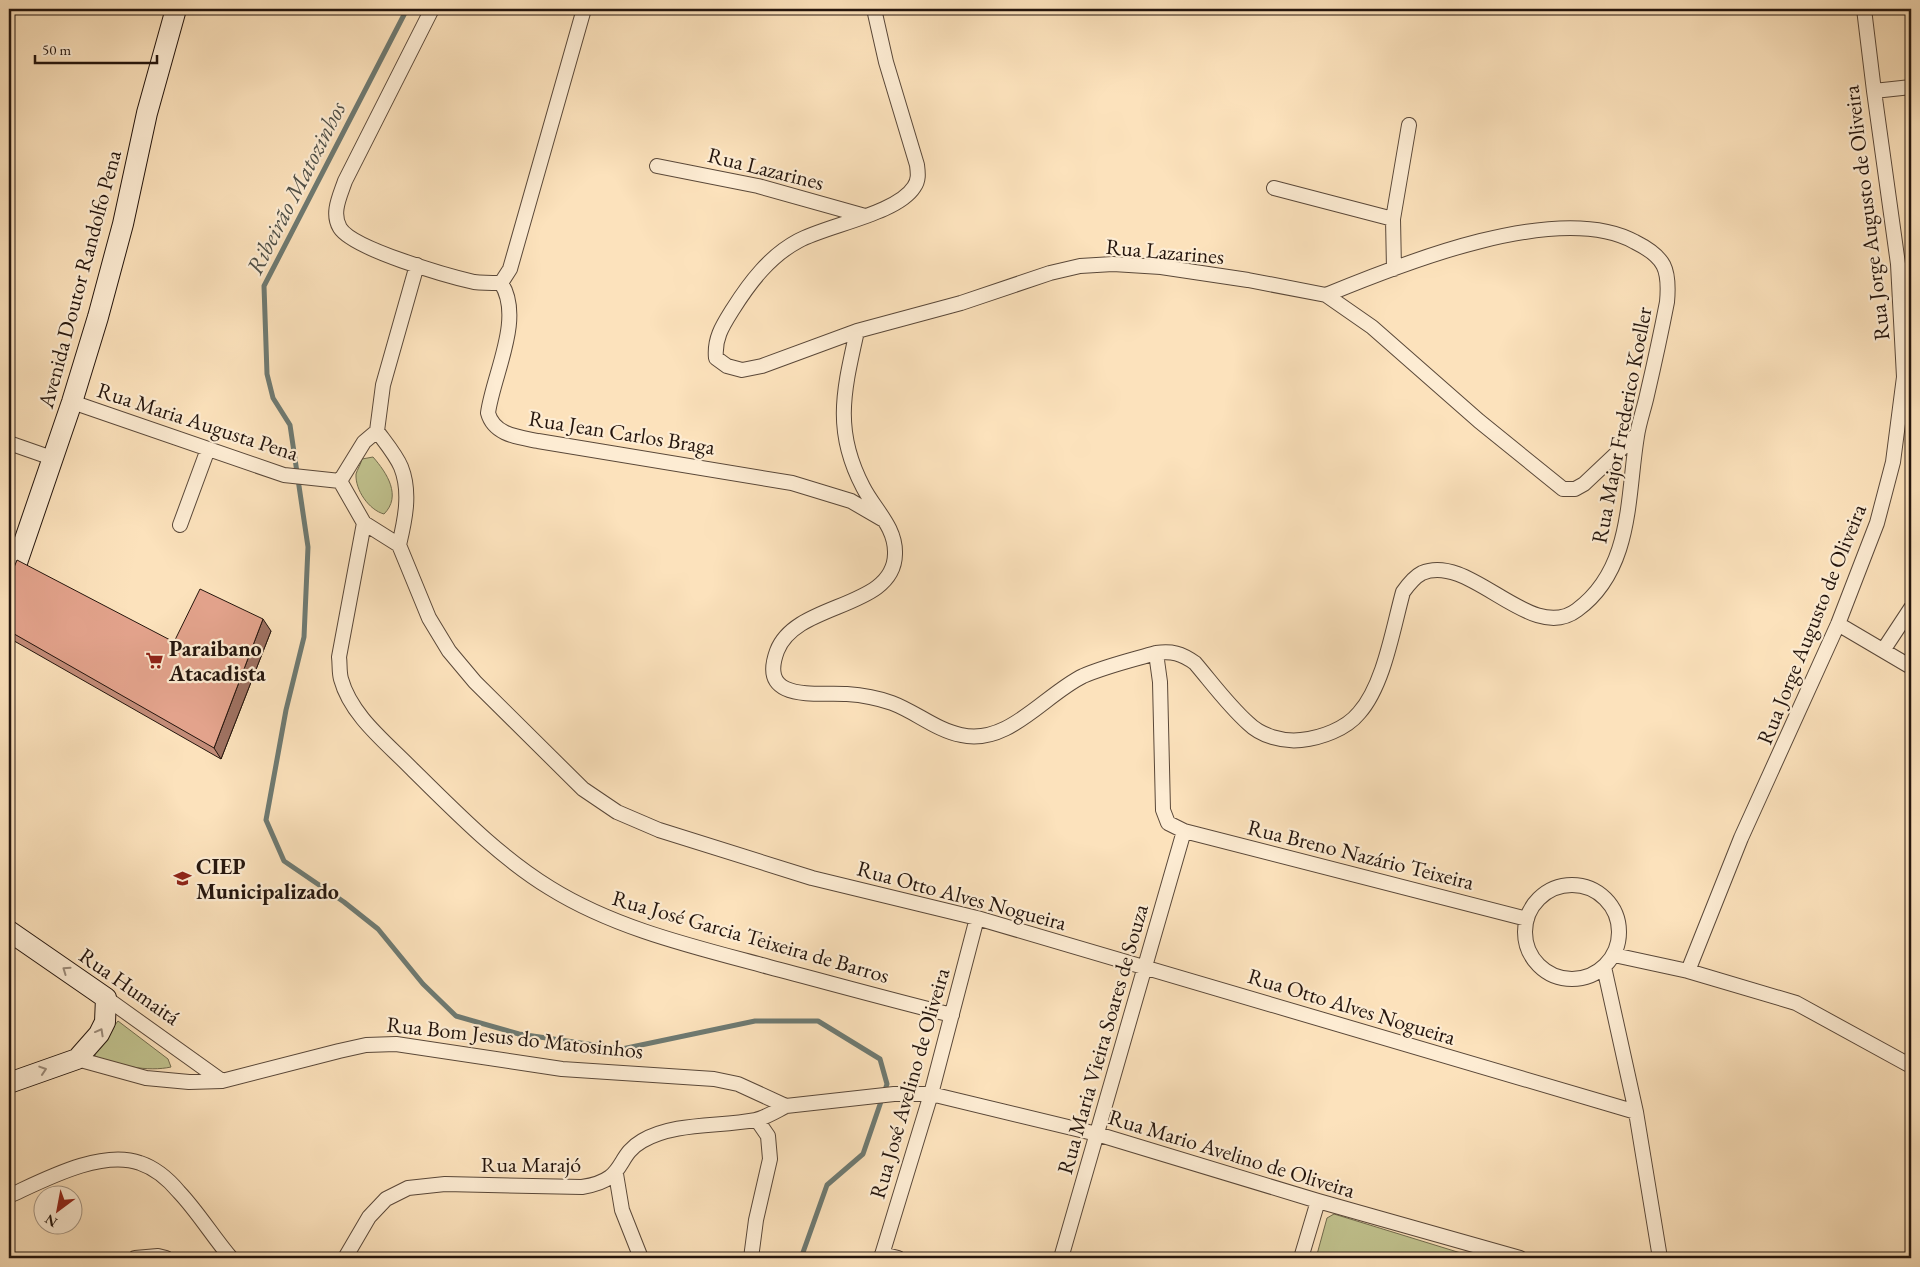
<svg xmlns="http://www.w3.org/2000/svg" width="1920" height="1267" font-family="'EB Garamond',serif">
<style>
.green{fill:#c1c38f;stroke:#726c4e}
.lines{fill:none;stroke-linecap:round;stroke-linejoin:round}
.stream{stroke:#6e7a72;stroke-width:5}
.minor-casing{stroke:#5a4839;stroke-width:16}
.secondary-casing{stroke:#24150d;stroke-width:22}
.minor{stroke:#fdecd3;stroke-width:14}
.secondary{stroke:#fdecd3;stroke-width:20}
.wall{fill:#c38c78;stroke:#24150d}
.shaded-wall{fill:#9f7262;stroke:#24150d}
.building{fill:#e3a38c;stroke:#24150d}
.oneway{stroke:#9b8b7a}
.labels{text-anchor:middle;stroke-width:4.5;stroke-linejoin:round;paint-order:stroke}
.street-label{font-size:22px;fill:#24150d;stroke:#fdecd3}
.poi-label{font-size:22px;font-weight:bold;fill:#24150d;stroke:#fdecd3;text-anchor:start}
.water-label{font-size:24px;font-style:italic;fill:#4f5048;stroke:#fdecd3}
</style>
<rect width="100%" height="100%" fill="#fce2bc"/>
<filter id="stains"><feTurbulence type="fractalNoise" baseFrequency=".004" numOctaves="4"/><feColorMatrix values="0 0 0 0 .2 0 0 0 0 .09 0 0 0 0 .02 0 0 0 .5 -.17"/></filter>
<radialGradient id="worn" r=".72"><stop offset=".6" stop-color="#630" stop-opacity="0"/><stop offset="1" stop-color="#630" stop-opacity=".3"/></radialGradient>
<path class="green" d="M373,457c14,16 29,39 11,57 -15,-4 -29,-24 -28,-40 1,-4 5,-10 6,-15z
M118,1021l50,38 3,8c-22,5 -55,-1 -76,-11l-1,-4z
M1334,1214l143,44h-161l11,-40z"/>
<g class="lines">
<path class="stream" d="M407,9l-143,277 3,88 6,24 17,27 18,122 -4,90 -18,73 -20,110 18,41 60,41 34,27 45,55 33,32 63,18 103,15 133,-28h63l62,38 7,25 -24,70 -36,31 -26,73"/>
<defs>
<path id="minor" d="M432,9l-87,172c-5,15 -14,32 -5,47 13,21 108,48 134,54 9,1 18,1 27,1
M874,9l12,53 31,103c1,8 2,15 -3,22 -17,27 -87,38 -116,54 -28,15 -48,41 -65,68 -10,16 -19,29 -17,49l11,8 15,4 20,-4 95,-35 104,-28 89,-30 30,-7 33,-2 48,3 87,13 78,15 46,32 107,94 84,68h12l9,-5 53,-50
M1874,91l37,-4
M657,166l101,20 107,30
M1274,188l119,31
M1394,269l-1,-50 16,-94
M501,283c23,35 -8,92 -13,130 6,22 30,24 50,28l254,42 59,18 31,18
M501,283l9,-14 74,-260
M857,331c-13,59 -24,99 6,156 11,22 33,40 32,67 -1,56 -99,47 -118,97 -19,52 39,41 70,43 15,1 31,4 45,9 24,9 44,27 69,32 47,11 83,-40 122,-59 23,-10 49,-16 73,-23l4,29 3,128 5,13 16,8 343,88
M72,402l212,73 56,6
M377,431l6,-46 34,-120
M9,443l43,15
M340,481l24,-39 13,-11c8,11 19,24 24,36 10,25 4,53 -2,78
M340,481l24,42 35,22
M364,523l-25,134c1,7 0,15 2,22 10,37 46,64 72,91 43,42 85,86 137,118 66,41 145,59 219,79 61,16 122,33 183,48
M180,525l28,-76
M399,545l30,73 20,33 26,31 108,107 34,23 42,18 153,48 165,40 659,194
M1838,624l73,43
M1884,649l27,-41
M1156,653c16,-2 25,0 39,10 17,20 33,42 53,60 13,13 35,19 53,17 20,-2 45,-11 58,-27 25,-28 34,-85 44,-121 5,-7 11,-15 19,-19 48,-21 109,72 155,37 56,-41 50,-114 60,-174 2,-14 7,-27 10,-41 7,-30 14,-62 20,-93 3,-33 -2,-45 -32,-60 -76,-42 -234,22 -309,53
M1525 932a47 47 0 1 1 94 0a47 47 0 1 1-94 0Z
M1614,955l74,16 108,32 115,63
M1604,967l32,145 24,146
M1688,971l53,-133 97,-214 39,-101 16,-61 11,-85 -6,-113 -24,-173 -10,-82
M106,998l116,83
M77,1059l69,19 43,4 33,-1 117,-30 27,-6 30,-1 166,25 152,10 24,5 48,22 108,-12h37l166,40 221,67 202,57
M616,1174l6,36 19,48
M9,1196c35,-16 92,-47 131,-33 15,5 29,17 39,29 19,20 34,45 52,66
M882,1254l16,4
M135,1258l23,-2 8,2
M345,1258l24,-41 17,-18 22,-11 37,-4 137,3c46,-7 32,-30 60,-46 33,-19 77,-14 113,-21 10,-2 21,-9 31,-14
M751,1258l5,-38 14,-61 -2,-23 -11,-16
M881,1258l50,-164 46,-176
M1061,1258l123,-427
M1301,1258l17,-57"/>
<path id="secondary" d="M9,586l63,-184 26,-85 25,-93 24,-111 29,-104
M9,931l97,67 -1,24 -6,12 -22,25 -68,24"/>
</defs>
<use href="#minor" class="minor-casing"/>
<use href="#secondary" class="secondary-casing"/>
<use href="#minor" class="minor"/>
<use href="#secondary" class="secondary"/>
</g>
<path class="wall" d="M9,580l165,62 97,-11 -50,128 -212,-121z"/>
<path class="shaded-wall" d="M263,619l8,12 -50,128 -7,-11z"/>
<path class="building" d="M17,560l157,82 26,-53 63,30 -49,129 -205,-117v-51z"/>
<defs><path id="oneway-chevron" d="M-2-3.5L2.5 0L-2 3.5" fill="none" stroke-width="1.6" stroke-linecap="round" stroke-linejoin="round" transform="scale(1.25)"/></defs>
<g class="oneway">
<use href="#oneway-chevron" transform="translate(66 970) rotate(-145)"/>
<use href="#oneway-chevron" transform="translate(100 1032) rotate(-61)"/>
<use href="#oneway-chevron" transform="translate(43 1070) rotate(-18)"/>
</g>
<defs>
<symbol id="supermarket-bare" viewBox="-9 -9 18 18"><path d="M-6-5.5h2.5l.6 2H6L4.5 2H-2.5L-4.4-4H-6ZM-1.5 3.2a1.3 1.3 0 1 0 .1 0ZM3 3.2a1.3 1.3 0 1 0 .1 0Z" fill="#8f2418" stroke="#fdecd3" stroke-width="2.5" paint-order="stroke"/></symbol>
<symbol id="school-bare" viewBox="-9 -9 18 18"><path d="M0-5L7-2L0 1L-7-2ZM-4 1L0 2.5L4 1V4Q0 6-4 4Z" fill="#8f2418" stroke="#fdecd3" stroke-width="2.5" paint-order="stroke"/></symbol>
</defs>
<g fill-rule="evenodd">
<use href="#supermarket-bare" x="142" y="648" width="25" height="25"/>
<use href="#school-bare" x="170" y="866" width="25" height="25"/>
</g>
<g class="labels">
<g class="street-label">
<text transform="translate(766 168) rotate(14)" y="8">Rua Lazarines</text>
<text transform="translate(1866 213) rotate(-97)" y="8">Rua Jorge Augusto de Oliveira</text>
<text transform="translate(1165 251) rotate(5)" y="8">Rua Lazarines</text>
<text transform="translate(79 279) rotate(-75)" y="8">Avenida Doutor Randolfo Pena</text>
<text transform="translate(198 421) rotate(18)" y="8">Rua Maria Augusta Pena</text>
<text transform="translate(1621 425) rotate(-79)" y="8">Rua Major Frederico Koeller</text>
<text transform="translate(622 432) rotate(9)" y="8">Rua Jean Carlos Braga</text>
<text transform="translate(1811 624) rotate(-68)" y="8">Rua Jorge Augusto de Oliveira</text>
<text transform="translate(1361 854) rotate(14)" y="8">Rua Breno Nazário Teixeira</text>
<text transform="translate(962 895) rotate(15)" y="8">Rua Otto Alves Nogueira</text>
<text transform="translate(751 936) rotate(16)" y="8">Rua José Garcia Teixeira de Barros</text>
<text transform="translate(130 986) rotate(35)" y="8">Rua Humaitá</text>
<text transform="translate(1352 1006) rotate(17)" y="8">Rua Otto Alves Nogueira</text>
<text transform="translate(515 1037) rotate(6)" y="8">Rua Bom Jesus do Matosinhos</text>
<text transform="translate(1102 1039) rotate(-74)" y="8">Rua Maria Vieira Soares de Souza</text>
<text transform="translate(909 1083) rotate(-74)" y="8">Rua José Avelino de Oliveira</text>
<text transform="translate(1232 1153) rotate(17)" y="8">Rua Mario Avelino de Oliveira</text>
<text x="531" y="1172">Rua Marajó</text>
</g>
<g class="poi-label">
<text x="169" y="656">Paraibano<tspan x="169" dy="25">Atacadista</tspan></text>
<text x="196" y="874">CIEP<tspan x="196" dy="25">Municipalizado</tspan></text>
</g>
<g class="water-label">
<text transform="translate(296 188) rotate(-63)" y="8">Ribeirão Matozinhos</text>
</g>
</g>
<rect width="1920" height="1267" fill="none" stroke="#fce2bc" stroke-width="30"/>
<rect x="10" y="10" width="1900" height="1247" fill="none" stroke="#24150d" stroke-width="2.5"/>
<rect x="15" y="15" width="1890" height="1237" fill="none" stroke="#24150d"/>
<g transform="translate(58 1210) rotate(212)"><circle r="24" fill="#fdecd3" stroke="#a69684"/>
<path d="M0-4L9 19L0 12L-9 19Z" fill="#8f2418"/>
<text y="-8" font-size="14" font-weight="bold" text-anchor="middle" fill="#24150d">N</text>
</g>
<path d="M35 55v8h122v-8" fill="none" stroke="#24150d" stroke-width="2.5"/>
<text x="42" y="55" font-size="15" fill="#24150d" stroke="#fdecd3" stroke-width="4" paint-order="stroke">50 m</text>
<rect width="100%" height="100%" filter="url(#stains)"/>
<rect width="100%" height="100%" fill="url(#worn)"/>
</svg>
